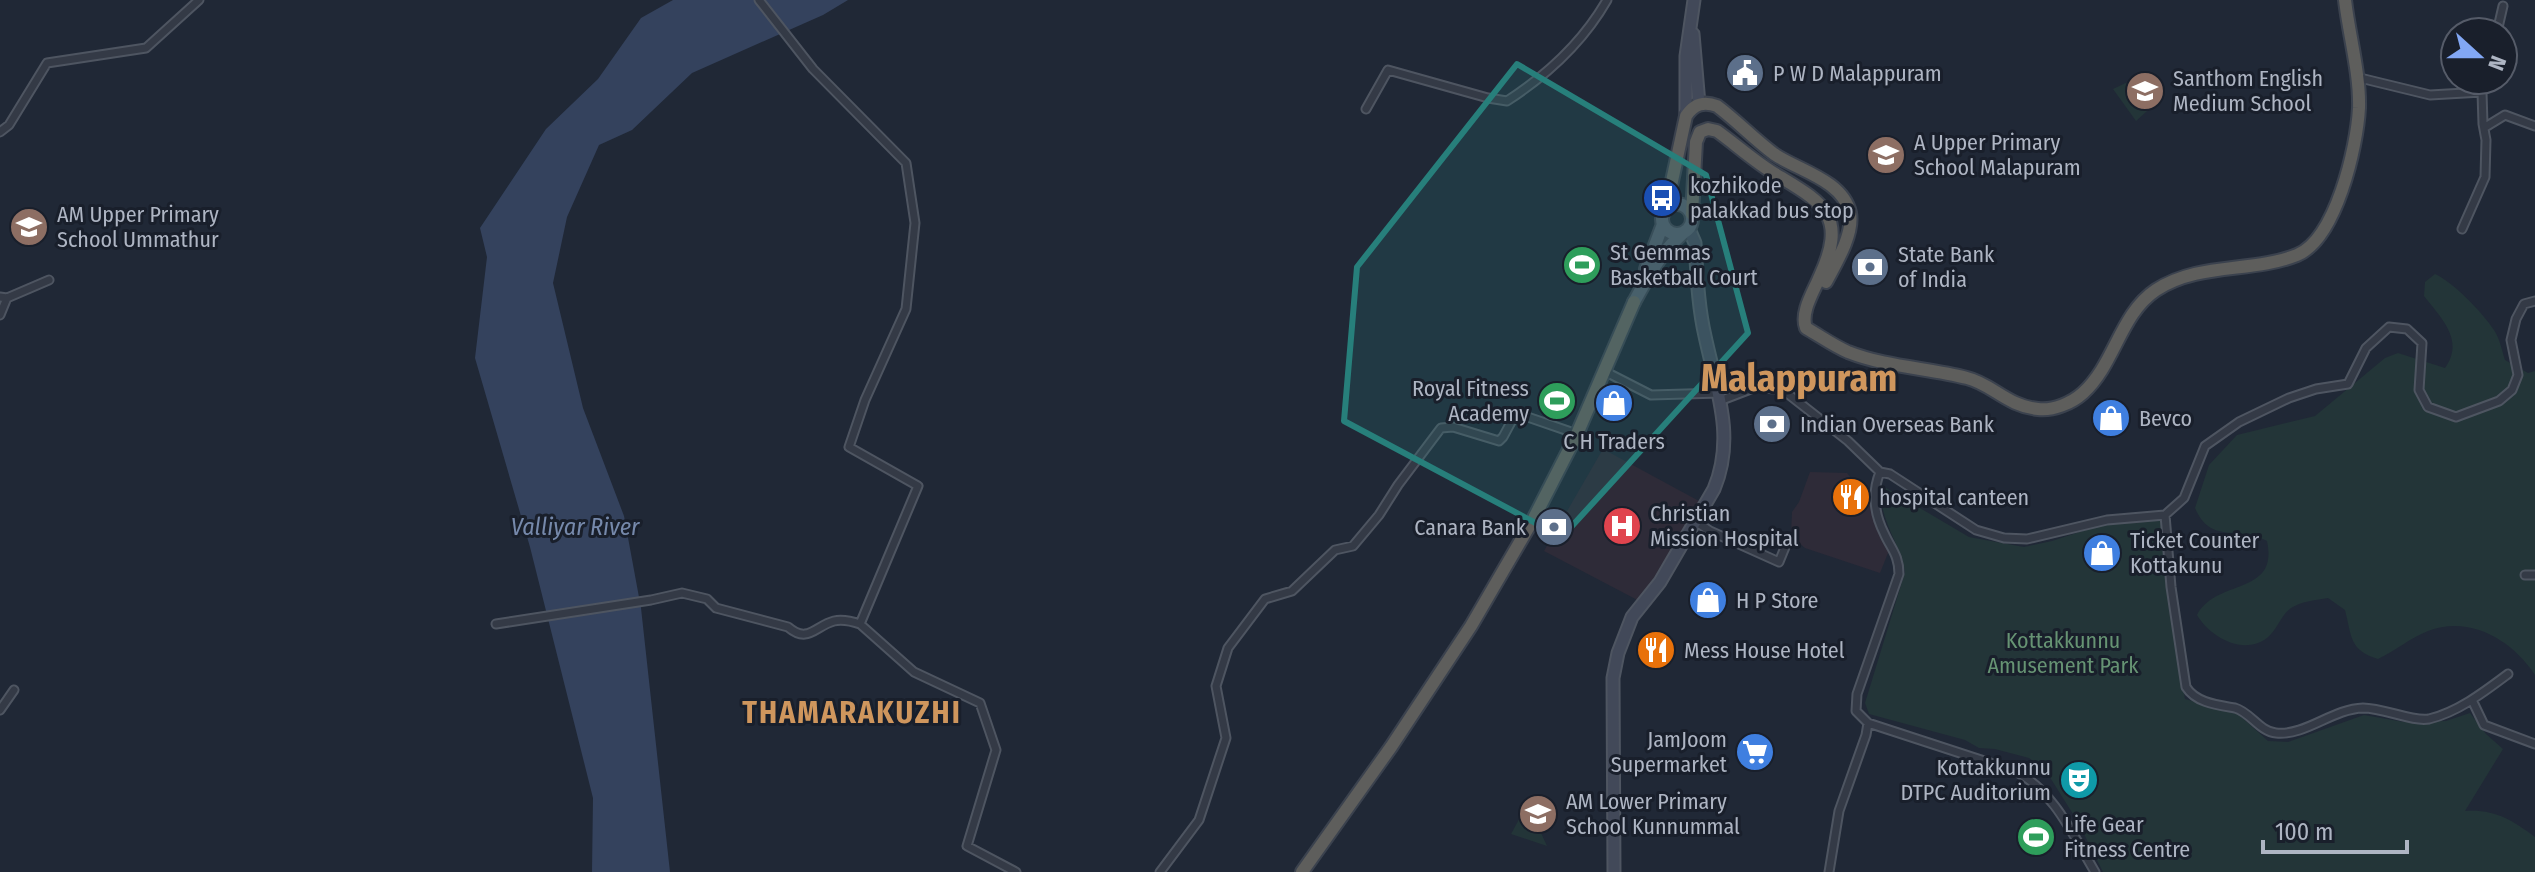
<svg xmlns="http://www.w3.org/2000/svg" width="2535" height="872" font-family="'Fira Sans Condensed',sans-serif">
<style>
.medical{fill:#2e2b38}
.green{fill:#233538}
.water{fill:#34425d}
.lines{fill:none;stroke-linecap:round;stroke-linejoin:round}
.minor-casing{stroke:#4e5561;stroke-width:11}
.secondary-casing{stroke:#4e5561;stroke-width:15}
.primary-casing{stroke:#3d4350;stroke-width:16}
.trunk-casing{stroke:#3b424e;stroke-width:16}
.minor{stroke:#343a46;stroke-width:7}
.secondary{stroke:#424959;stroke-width:11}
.primary{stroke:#515967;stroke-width:12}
.trunk{stroke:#5e5e5c;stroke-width:12}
.marked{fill:#277f7b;fill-opacity:0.2;stroke:#277f7b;stroke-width:6;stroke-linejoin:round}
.labels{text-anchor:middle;stroke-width:6;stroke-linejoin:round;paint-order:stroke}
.poi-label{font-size:22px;fill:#aeb5c3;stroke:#191f2b;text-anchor:start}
.park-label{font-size:22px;fill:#669373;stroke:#191f2b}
.water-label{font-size:24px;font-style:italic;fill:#7689ab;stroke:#191f2b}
.district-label{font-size:30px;font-weight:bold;letter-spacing:2px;fill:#cf965d;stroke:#191f2b}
.town-label{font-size:38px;font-weight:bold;fill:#cf965d;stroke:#191f2b}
</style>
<rect width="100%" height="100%" fill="#202836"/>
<path class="medical" d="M1603,449l96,52 -54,103 -101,-53z
M1810,472l37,1 27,34 16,41 -10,25 -75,-25 -14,-12 1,-24 7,-10z"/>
<path class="green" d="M2138,77l19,25 -21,19 -23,-32z
M1568,251l33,9 -6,20 -33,-10z
M2435,274c18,8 48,39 59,56 6,9 8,21 11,30l23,13 7,-2v304c-23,-35 -65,-60 -107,-44 -18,7 -33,20 -50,28 -29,-9 -26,-22 -33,-49l-17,-12c-12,2 -26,3 -37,10 -10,7 -14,22 -24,30 -24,18 -57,-1 -70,-23 19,-37 82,-19 70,-74 -30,-16 -56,4 -72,-33l14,-43 28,-30 78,-19 70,-58 13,-5 47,15c20,-28 -4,-50 -21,-72l1,-14z
M1881,485l88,52 55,10 28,-6 55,-18 56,-6 10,115 12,67 52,14 31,28 20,1 76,-27 40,7 42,-1 24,-8 16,21 17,15 -38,62c30,-2 47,9 70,26v35h-432l-25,-50 -32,-51 -17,-13 -34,-9 -16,-1 -14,-8 -96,-26 -4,-11 40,-131c-5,-29 -28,-56 -24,-87z
M1529,801l10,7 -3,14 11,24 -36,-12z"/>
<path class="water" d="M673,0h175l-25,15 -131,58 -60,57 -33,15 -32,72 -14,66 30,125 41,108 17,92 29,264h-78l1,-74 -63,-251 -55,-189 12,-101 -7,-29 66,-99 52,-50 43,-61z"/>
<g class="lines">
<defs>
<path id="minor" d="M759,0l54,69 93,94 9,60 -9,86 -41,91 -16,47 69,39 -58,138 54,48 66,31 16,47 -29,96 49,26
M2497,32l6,-26
M2356,77l74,18 52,-3 1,32 4,2 18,-11 30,11
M2482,92l3,-12
M1366,109l22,-39 100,28 19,3c40,-26 76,-59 100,-101
M0,132l9,-7 38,-62 99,-15 53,-48
M2462,229l23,-52 1,-37 -3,-16
M0,297l7,1 42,-18
M0,315l7,-17
M1604,371l47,24 69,-2
M1722,400l34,-13 27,3 65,51 32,31 10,2 86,56 28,8 23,1 80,-19 58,-5
M2165,515l19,-17 21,-52 34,-24 50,-24 27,-9 32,-5 18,-36 23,-21 18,2 15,14 -3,47 9,17 28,10 43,-16 13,-11 6,-15 -7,-35 5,-21 8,-15 11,-3
M2165,515l6,72 15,100c10,16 32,18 49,21 15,4 25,24 41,25 30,3 56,-24 87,-25 21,0 49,14 66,11 29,-7 55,-27 79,-45
M1695,521l15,10 69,31 9,-22
M2525,575h10
M496,624l155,-24 31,-7 25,6 9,9 72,19c20,17 27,-1 46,-6 9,-2 17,0 26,3
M2472,700l12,25 51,19
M0,710l14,-20
M1868,723l147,48c39,20 58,64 80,101
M1160,872l39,-52 27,-82 -10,-52 12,-38 37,-49 27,-8 43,-41 18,-4 26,-31 19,-30 43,-57 12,-1 46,14 4,-4 13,-24 61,21
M1829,872l10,-61 27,-76 2,-12 -12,-12 1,-17 42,-120c0,-19 -8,-25 -15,-41 -10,-20 -12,-41 -4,-61"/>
<path id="secondary" d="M1693,34l6,70
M1686,116v-60l8,-56
M1614,872l-1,-194 5,-25 14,-36 28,-35 54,-93c22,-52 2,-101 -9,-153 -7,-30 -8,-62 -10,-93l-6,-14"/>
<path id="primary" d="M1662 219a15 15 0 1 1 30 0a15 15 0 1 1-30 0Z
M1646,269l17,-45
M1634,302c15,-27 27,-50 50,-70"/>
<path id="trunk" d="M1666,209l20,-93c8,-12 18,-15 31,-10 20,15 37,33 57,48 23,16 69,26 76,59 4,21 -14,50 -24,69
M1692,214l4,-72 4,-10 8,-3 9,2c18,13 36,29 55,41 49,30 77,41 48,104 -6,15 -20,36 -14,52 14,8 28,18 42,24 38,15 80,16 119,26 25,6 40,28 71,31 15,2 34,-6 45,-16 32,-29 37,-79 73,-103 43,-28 96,-17 141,-35 39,-16 60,-108 62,-147 1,-35 -10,-73 -14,-108
M1302,872l89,-125 80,-121 63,-108 43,-84 57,-132"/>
</defs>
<use href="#minor" class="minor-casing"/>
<use href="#secondary" class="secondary-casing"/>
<use href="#primary" class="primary-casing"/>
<use href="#trunk" class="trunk-casing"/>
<use href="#minor" class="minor"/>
<use href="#secondary" class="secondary"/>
<use href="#primary" class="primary"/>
<use href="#trunk" class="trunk"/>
</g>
<path class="marked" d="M1517,64l189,111 42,158 -186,204 -218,-116 13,-154z"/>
<defs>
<symbol id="civic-disc" viewBox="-11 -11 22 22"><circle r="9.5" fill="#5c6f8a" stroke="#191f2b"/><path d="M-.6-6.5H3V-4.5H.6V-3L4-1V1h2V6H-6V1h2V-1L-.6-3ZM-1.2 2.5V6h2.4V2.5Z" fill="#fff"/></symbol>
<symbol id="school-disc" viewBox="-11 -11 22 22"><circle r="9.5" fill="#8d6e63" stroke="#191f2b"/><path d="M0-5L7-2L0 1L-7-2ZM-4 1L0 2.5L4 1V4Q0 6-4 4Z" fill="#fff"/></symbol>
<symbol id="bus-disc" viewBox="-11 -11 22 22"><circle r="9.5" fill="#1a4fb4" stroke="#191f2b"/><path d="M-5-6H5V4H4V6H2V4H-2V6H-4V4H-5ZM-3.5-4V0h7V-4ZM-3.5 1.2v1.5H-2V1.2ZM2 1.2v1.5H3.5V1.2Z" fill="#fff"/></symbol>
<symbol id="stadium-disc" viewBox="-11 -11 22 22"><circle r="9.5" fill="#2e9e5b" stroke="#191f2b"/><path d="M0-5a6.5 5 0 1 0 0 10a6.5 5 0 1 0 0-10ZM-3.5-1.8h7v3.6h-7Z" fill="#fff"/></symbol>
<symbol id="bank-disc" viewBox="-11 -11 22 22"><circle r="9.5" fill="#5c6f8a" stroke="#191f2b"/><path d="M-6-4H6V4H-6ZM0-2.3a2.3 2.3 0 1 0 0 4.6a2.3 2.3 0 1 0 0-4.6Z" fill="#fff"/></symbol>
<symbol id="shop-disc" viewBox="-11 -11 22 22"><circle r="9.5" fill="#3f7fe0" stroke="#191f2b"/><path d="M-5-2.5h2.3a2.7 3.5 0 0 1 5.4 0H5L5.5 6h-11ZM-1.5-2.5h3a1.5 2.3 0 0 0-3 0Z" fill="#fff"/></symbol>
<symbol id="restaurant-disc" viewBox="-11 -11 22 22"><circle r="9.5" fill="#e8710a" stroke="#191f2b"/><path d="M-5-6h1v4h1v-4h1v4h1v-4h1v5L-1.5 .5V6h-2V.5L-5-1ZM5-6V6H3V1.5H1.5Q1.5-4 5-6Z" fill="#fff"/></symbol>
<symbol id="hospital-disc" viewBox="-11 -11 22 22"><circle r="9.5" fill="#e0444e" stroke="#191f2b"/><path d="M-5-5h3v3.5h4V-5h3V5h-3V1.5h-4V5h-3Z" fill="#fff"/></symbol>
<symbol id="supermarket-disc" viewBox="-11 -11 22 22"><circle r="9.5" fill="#3f7fe0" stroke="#191f2b"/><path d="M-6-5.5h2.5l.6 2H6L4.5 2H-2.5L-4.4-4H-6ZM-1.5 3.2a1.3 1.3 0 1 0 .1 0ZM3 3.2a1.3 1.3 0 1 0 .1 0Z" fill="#fff"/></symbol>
<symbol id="theatre-disc" viewBox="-11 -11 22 22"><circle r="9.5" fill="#0f9aa8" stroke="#191f2b"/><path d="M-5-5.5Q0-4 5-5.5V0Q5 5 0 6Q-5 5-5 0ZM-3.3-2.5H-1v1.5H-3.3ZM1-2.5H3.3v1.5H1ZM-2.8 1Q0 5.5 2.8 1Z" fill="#fff"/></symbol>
</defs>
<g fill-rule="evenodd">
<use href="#civic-disc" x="1723" y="51" width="44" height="44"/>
<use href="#school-disc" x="2123" y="69" width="44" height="44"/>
<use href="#school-disc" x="1864" y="133" width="44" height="44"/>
<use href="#bus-disc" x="1640" y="176" width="44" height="44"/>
<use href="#school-disc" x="7" y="205" width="44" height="44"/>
<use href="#stadium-disc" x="1560" y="243" width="44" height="44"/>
<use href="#bank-disc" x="1848" y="245" width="44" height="44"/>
<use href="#stadium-disc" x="1535" y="379" width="44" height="44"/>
<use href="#shop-disc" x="1592" y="381" width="44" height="44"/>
<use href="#shop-disc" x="2089" y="396" width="44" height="44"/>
<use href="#bank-disc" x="1750" y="402" width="44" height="44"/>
<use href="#restaurant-disc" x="1829" y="475" width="44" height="44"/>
<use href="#hospital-disc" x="1600" y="504" width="44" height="44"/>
<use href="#bank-disc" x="1532" y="505" width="44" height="44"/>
<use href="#shop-disc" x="2080" y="531" width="44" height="44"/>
<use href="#shop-disc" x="1686" y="578" width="44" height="44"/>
<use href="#restaurant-disc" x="1634" y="628" width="44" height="44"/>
<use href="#supermarket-disc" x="1733" y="730" width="44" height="44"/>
<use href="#theatre-disc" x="2057" y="758" width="44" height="44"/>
<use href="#school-disc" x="1516" y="792" width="44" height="44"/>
<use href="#stadium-disc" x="2014" y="815" width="44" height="44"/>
</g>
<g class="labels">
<g class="poi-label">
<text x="1773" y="81">P W D Malappuram</text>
<text x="2173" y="86">Santhom English<tspan x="2173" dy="25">Medium School</tspan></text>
<text x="1914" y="150">A Upper Primary<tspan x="1914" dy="25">School Malapuram</tspan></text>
<text x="1690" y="193">kozhikode<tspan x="1690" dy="25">palakkad bus stop</tspan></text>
<text x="57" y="222">AM Upper Primary<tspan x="57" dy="25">School Ummathur</tspan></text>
<text x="1610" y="260">St Gemmas<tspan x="1610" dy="25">Basketball Court</tspan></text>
<text x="1898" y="262">State Bank<tspan x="1898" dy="25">of India</tspan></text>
<text x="1529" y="396" text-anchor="end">Royal Fitness<tspan x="1529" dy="25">Academy</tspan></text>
<text x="2139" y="426">Bevco</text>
<text x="1800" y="432">Indian Overseas Bank</text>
<text x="1614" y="449" text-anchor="middle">C H Traders</text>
<text x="1879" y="505">hospital canteen</text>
<text x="1650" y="521">Christian<tspan x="1650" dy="25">Mission Hospital</tspan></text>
<text x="1526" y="535" text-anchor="end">Canara Bank</text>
<text x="2130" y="548">Ticket Counter<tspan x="2130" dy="25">Kottakunu</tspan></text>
<text x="1736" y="608">H P Store</text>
<text x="1684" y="658">Mess House Hotel</text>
<text x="1727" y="747" text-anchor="end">JamJoom<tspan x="1727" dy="25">Supermarket</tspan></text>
<text x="2051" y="775" text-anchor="end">Kottakkunnu<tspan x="2051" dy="25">DTPC Auditorium</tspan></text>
<text x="1566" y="809">AM Lower Primary<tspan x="1566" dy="25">School Kunnummal</tspan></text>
<text x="2064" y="832">Life Gear<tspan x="2064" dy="25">Fitness Centre</tspan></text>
</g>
<g class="park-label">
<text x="2063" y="648">Kottakkunnu<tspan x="2063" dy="25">Amusement Park</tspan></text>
</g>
<g class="water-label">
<text x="575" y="535">Valliyar River</text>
</g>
<g class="district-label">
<text x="852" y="723">THAMARAKUZHI</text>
</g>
<g class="town-label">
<text x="1799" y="391">Malappuram</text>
</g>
</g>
<g transform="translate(2479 56) rotate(111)"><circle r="38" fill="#191f2b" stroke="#555b68" stroke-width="2"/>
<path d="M0-6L14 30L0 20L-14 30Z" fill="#82a7f4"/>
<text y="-12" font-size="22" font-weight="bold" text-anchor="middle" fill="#aeb5c3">N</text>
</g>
<path d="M2263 840v12h144v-12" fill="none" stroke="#aeb5c3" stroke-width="4"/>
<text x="2275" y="840" font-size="24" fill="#aeb5c3" stroke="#191f2b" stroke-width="6" paint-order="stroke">100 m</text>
</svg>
